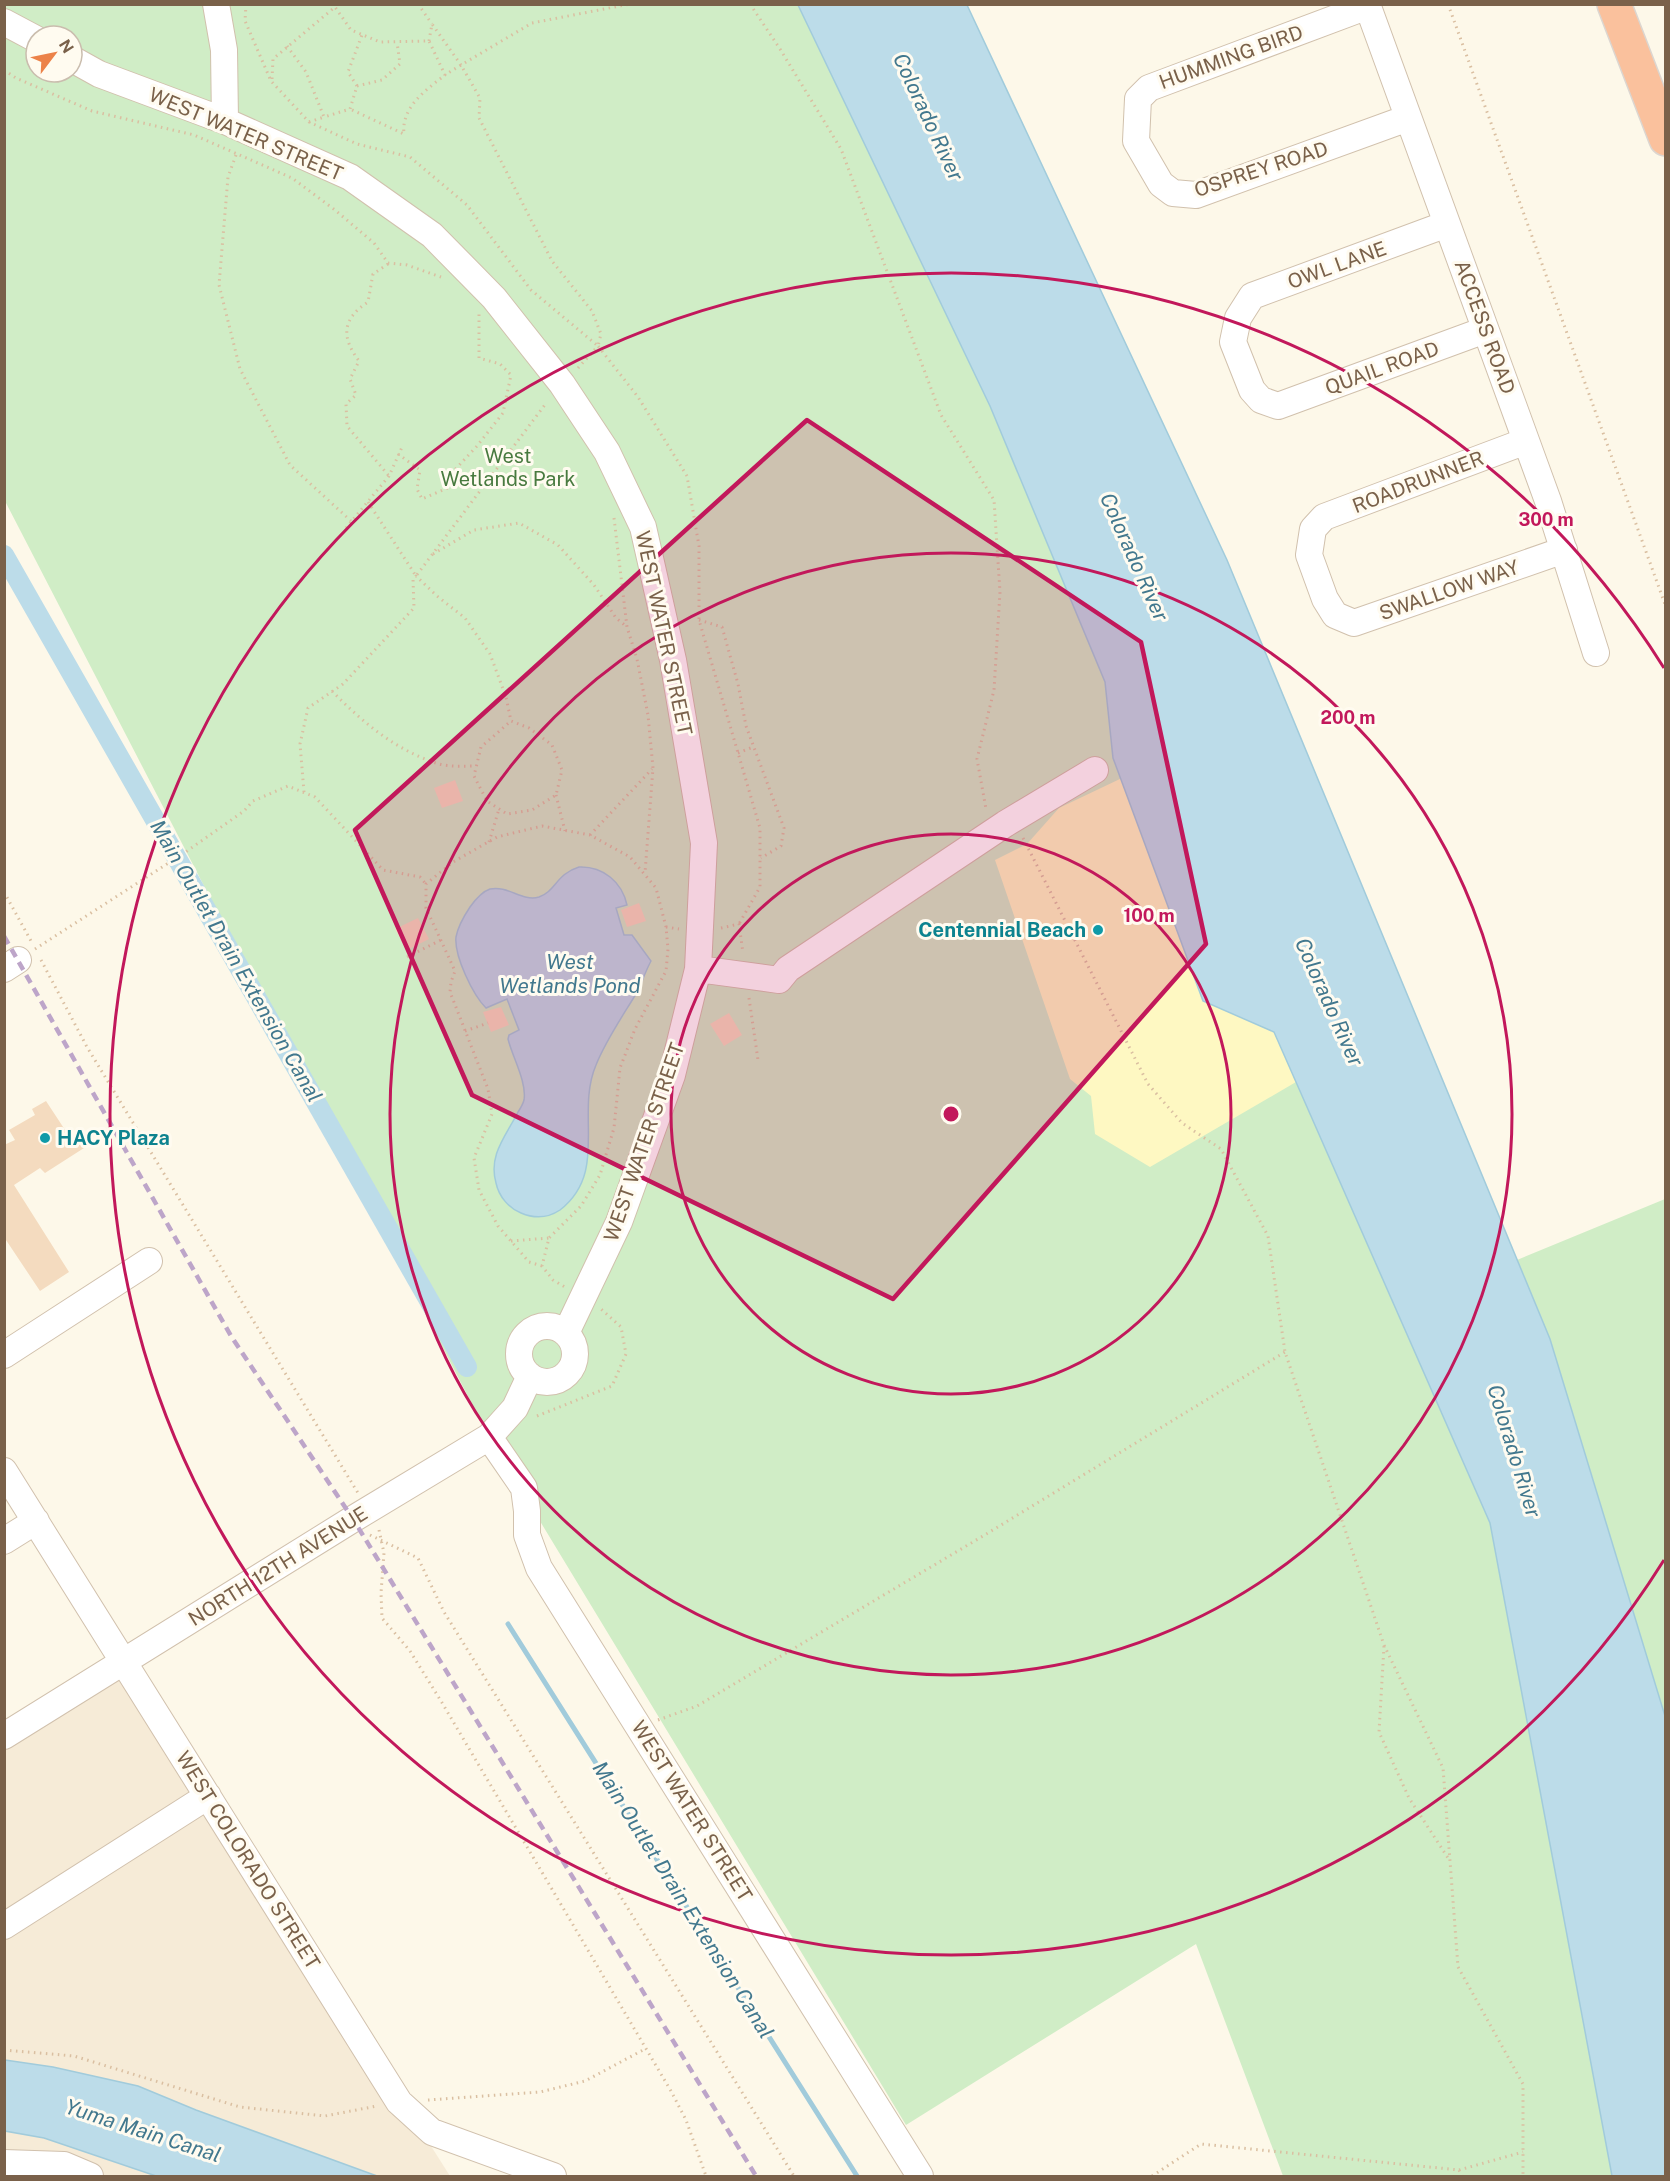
<svg xmlns="http://www.w3.org/2000/svg" width="1670" height="2181" font-family="'Public Sans',sans-serif">
<style>
.residential{fill:#f6ebd7}
.green{fill:#d0edc6;fill-rule:evenodd}
.sand{fill:#fef8c2}
.water{fill:#bcdce9;stroke:#a1cbdb;stroke-width:1.5}
.lines{fill:none;stroke-linecap:round;stroke-linejoin:round}
.stream{stroke:#a1cbdb;stroke-width:5}
.canal{stroke:#bcdce9;stroke-width:20}
.building{fill:#f4dbbf}
.minor-casing{stroke:#d1c1ad;stroke-width:28}
.highway-casing{stroke:#dcd6d0;stroke-width:36}
.path{stroke:#dabfa1;stroke-width:3;stroke-dasharray:1.5 4.5;stroke-linecap:butt}
.minor{stroke:#fff;stroke-width:26}
.highway{stroke:#fac19d;stroke-width:33}
.rail{stroke:#bda5c9;stroke-width:4.5;stroke-dasharray:9 6;stroke-linecap:butt}
.marked{fill:#c2185b;fill-opacity:0.2;stroke:#c2185b;stroke-width:4.5;stroke-linejoin:round}
.ring{fill:none;stroke:#c2185b;stroke-width:3}
.culture-dot{fill:#0f9aa8;stroke:#fffbf0;stroke-width:2}
.labels{text-anchor:middle;stroke-width:6;stroke-linejoin:round;paint-order:stroke}
.street-label{font-size:20px;fill:#7a614a;stroke:#fffbf0}
.park-label{font-size:20px;fill:#487a3f;stroke:#fffbf0}
.culture-label{font-size:20px;font-weight:bold;fill:#0d838f;stroke:#fffbf0;text-anchor:end}
.water-label{font-size:21px;font-style:italic;fill:#42788e;stroke:#fffbf0}
.centre{fill:#c2185b;stroke:#fffbf0;stroke-width:3}
.ring-label{font-size:18px;text-anchor:middle;font-weight:bold;fill:#c2185b;stroke:#fffbf0;stroke-width:6;stroke-linejoin:round;paint-order:stroke}
</style>
<rect width="100%" height="100%" fill="#fdf8e9"/>
<path class="residential" d="M124,1662l326,514h-445v-438z"/>
<path class="green" d="M5,5h793l192,401 115,276 8,76 9,20 152,254 216,491 122,653h-329l-87,-232 -290,181 -417,-688 -484,-936zM36,36h36v36h-36z
M1665,1199v517l-115,-377 -33,-79z"/>
<path class="sand" d="M1122,778l81,223 71,31 22,50 -146,85 -55,-33 -4,-38 -21,-17 -75,-219 32,-16 32,-36z"/>
<path class="water" d="M798,5h169l260,555 323,779 115,377v460h-53l-122,-653 -216,-491 -71,-31 -90,-243 -8,-76 -115,-276z
M579,867c24,-1 43,15 48,38l-11,3 8,27h8l19,26c-6,11 -9,22 -15,33 -14,23 -30,46 -40,71 -21,49 13,107 -36,145 -12,8 -25,9 -39,3 -12,-5 -22,-16 -25,-30 -8,-28 10,-47 22,-71 2,-3 5,-8 6,-12 3,-18 -12,-44 -16,-61l1,-4 10,-5 -12,-31 -21,9c-13,-13 -32,-52 -30,-71 2,-11 8,-21 14,-30 5,-7 11,-15 20,-18 18,-4 32,13 49,8 17,-6 17,-23 40,-30z
M5,2060l48,7 85,19 58,24 181,66h-221l-112,-38 -39,-7z"/>
<g class="lines">
<path class="stream" d="M508,1624l349,552"/>
<path class="canal" d="M4,555l463,812"/>
</g>
<path class="building" d="M455,780l8,21 -21,7 -8,-20z
M639,903l7,18 -19,6 -6,-17z
M418,918l11,21 -22,11 -12,-21z
M501,1007l8,18 -18,7 -8,-20z
M729,1013l13,22 -18,11 -14,-22z
M46,1101l23,35 6,-2 9,14 -39,25 -5,-5 -26,17 55,87 -29,19 -36,-54v-92l11,-5 -6,-10 26,-15 -3,-6z"/>
<g class="lines">
<defs>
<path id="minor" d="M216,4l8,46 1,71
M1367,4l181,497 48,152
M1368,6l-219,82 -11,11 -2,42 25,43 12,9 23,2 212,-77
M4,22l32,17
M72,59l27,15 126,47 125,56 82,58 62,63 68,86 45,68 36,75 30,133 31,183 -6,126 -26,106 -53,147 -53,111
M1447,224l-195,72 -14,22 -5,24 19,48 9,10 17,6 207,-76
M1526,441l-202,76 -11,12 -4,26 16,44 10,16 19,8 210,-73
M4,969l14,-9
M698,969l81,11 9,-11 217,-145 90,-54
M519 1354a28 28 0 1 1 56 0a28 28 0 1 1-56 0Z
M4,1355l145,-94
M489,1437l35,51 3,23v24l12,33 381,608
M4,1471l395,631 33,30 121,44
M4,1541l32,-20
M4,1736l349,-217 136,-82 26,-29 15,-32
M4,1926l204,-130
M4,2163l60,2 26,11"/>
<path id="highway" d="M1614,4l52,135"/>
</defs>
<use href="#minor" class="minor-casing"/>
<use href="#highway" class="highway-casing"/>
<path class="path" d="M246,4l-1,17 26,60 38,41 48,22 53,13 57,48 64,85 67,56 3,-12 -9,-23 -40,-50 -73,-143 1,-20 -19,-33 -16,10
M418,4l14,20
M750,4l30,45 61,100 100,266 53,85 6,92 -6,98 -17,69 9,50
M1448,4l218,603
M429,41l3,-17 29,41 71,-42 98,-19
M287,46l19,26 18,45 26,-8 7,-23 -9,-14 14,-37
M4,70l12,8 76,33 102,24 98,43 43,32 39,33 14,20 19,2 34,12
M272,79l1,-20 62,-52 16,23 29,12 49,-1 16,34c-19,15 -44,32 -41,59l-54,-25
M357,86l25,-6 18,-16 -3,-22
M309,122l15,-5
M236,155l-8,22 -9,108 21,84 50,96 61,56
M388,264l-15,10 -5,28c-26,17 -27,35 -9,59l-9,18 6,16 -10,9 1,22 42,50
M578,368l20,-22 40,51 49,79 12,70v74l61,208v59l-21,37
M398,454l22,16 -3,19 5,10 28,-12v-12l27,-29 26,-33 8,-38 -11,-11 -21,-6v-44
M368,502l48,74 131,-174
M614,518l13,109 10,32 11,56 5,53 -8,105
M346,528l43,-52 14,-31
M433,554l41,-24 45,-7 39,22 36,40 22,33 11,9
M699,620l23,7 16,57 8,42 38,102 -3,18 -20,12
M332,691c31,32 65,60 107,73 11,3 26,2 37,2
M738,753l15,-6
M304,792l-4,-48 8,-36 35,-24 71,-76 -1,-29 3,-3 21,20 28,22 25,36 16,43 5,24 18,7 23,17 10,25 -6,25 -24,15 -25,4 -20,-13 -13,-25 7,-29 30,-26
M556,795l9,36
M590,835l62,-66
M1023,838l125,246 34,39 39,26 47,87 17,116 99,293 59,123 15,199 65,117v92
M489,842l10,-33
M4,892l27,49
M666,927l13,2
M721,928l18,-4 4,29
M35,949l152,-98 57,-40 9,-10 35,-15 27,11 68,73 37,7 6,7
M407,957l34,-17
M41,960l46,87 271,446
M749,998l9,62
M465,1031l23,-8
M511,1241l38,-3
M542,1266l-13,-4 -31,-36 -19,-36 -5,-32 18,-44 -4,-25 -38,-97 1,-10 4,-11 -29,-63v-24l27,-22 44,-25 45,-11 48,9 40,22 26,31 10,39 2,22 -2,22 -31,58 -15,39 -6,60 -14,47 -19,31 -32,32 -7,28 11,14 12,7
M537,1416l75,-30 14,-32 -5,-27 -20,-18
M379,1530l5,23 -3,40 1,25 28,33 31,50 230,390 15,29 20,56
M370,1535l48,23 26,54 350,564
M1384,1646l-5,86 30,66 41,63
M658,1720l39,-14 286,-170 302,-184
M4,2050l70,6 166,51 85,9 52,-10
M428,2100l112,-8 45,-11 60,-32
M1459,2170l64,-18
M1152,2176l49,-32 258,26 3,6"/>
<use href="#minor" class="minor"/>
<use href="#highway" class="highway"/>
<path class="rail" d="M4,936l227,400 122,183 403,657"/>
</g>
<path class="marked" d="M807,420l334,222 65,302 -313,355 -421,-204 -117,-265z"/>
<g class="ring">
<circle cx="951" cy="1114" r="280"/>
<circle cx="951" cy="1114" r="561"/>
<path d="M1664 1560A841 841 0 1 1 1664 668"/>
</g>
<g class="culture-dot">
<circle cx="1098" cy="930" r="6"/>
<circle cx="45" cy="1138" r="6"/>
</g>
<g class="labels">
<g class="street-label">
<text transform="translate(1231 57) rotate(-20)" y="7">HUMMING BIRD</text>
<text transform="translate(246 134) rotate(23)" y="7">WEST WATER STREET</text>
<text transform="translate(1261 169) rotate(-18)" y="7">OSPREY ROAD</text>
<text transform="translate(1337 265) rotate(-20)" y="7">OWL LANE</text>
<text transform="translate(1485 327) rotate(70)" y="7">ACCESS ROAD</text>
<text transform="translate(1382 368) rotate(-20)" y="7">QUAIL ROAD</text>
<text transform="translate(1418 482) rotate(-21)" y="7">ROADRUNNER</text>
<text transform="translate(1449 590) rotate(-19)" y="7">SWALLOW WAY</text>
<text transform="translate(664 633) rotate(78)" y="7">WEST WATER STREET</text>
<text transform="translate(644 1142) rotate(-71)" y="7">WEST WATER STREET</text>
<text transform="translate(278 1566) rotate(-32)" y="7">NORTH 12TH AVENUE</text>
<text transform="translate(692 1811) rotate(58)" y="7">WEST WATER STREET</text>
<text transform="translate(248 1860) rotate(58)" y="7">WEST COLORADO STREET</text>
</g>
<g class="park-label">
<text x="508" y="463">West<tspan x="508" dy="23">Wetlands Park</tspan></text>
</g>
<g class="culture-label">
<text x="1086" y="937">Centennial Beach</text>
<text x="57" y="1145" text-anchor="start">HACY Plaza</text>
</g>
<g class="water-label">
<text transform="translate(928 117) rotate(65)" y="7">Colorado River</text>
<text transform="translate(1134 557) rotate(66)" y="7">Colorado River</text>
<text transform="translate(236 961) rotate(60)" y="7">Main Outlet Drain Extension Canal</text>
<text x="570" y="969">West<tspan x="570" dy="24">Wetlands Pond</tspan></text>
<text transform="translate(1329 1002) rotate(66)" y="7">Colorado River</text>
<text transform="translate(1514 1451) rotate(73)" y="7">Colorado River</text>
<text transform="translate(683 1900) rotate(58)" y="7">Main Outlet Drain Extension Canal</text>
<text transform="translate(143 2131) rotate(18)" y="7">Yuma Main Canal</text>
</g>
</g>
<circle cx="951" cy="1114" r="9" class="centre"/>
<g class="ring-label">
<text x="1546" y="526">300 m</text>
<text x="1348" y="724">200 m</text>
<text x="1149" y="922">100 m</text>
</g>
<rect width="1670" height="2181" fill="none" stroke="#7a614a" stroke-width="12"/>
<g transform="translate(54 54) rotate(58)"><circle r="28" fill="#fffbf0" stroke="#cabdae" stroke-width="1.5"/>
<path d="M0-4.5L10 22L0 15L-10 22Z" fill="#ec8249"/>
<text y="-9" font-size="16" font-weight="bold" text-anchor="middle" fill="#7a614a">N</text>
</g>
</svg>
